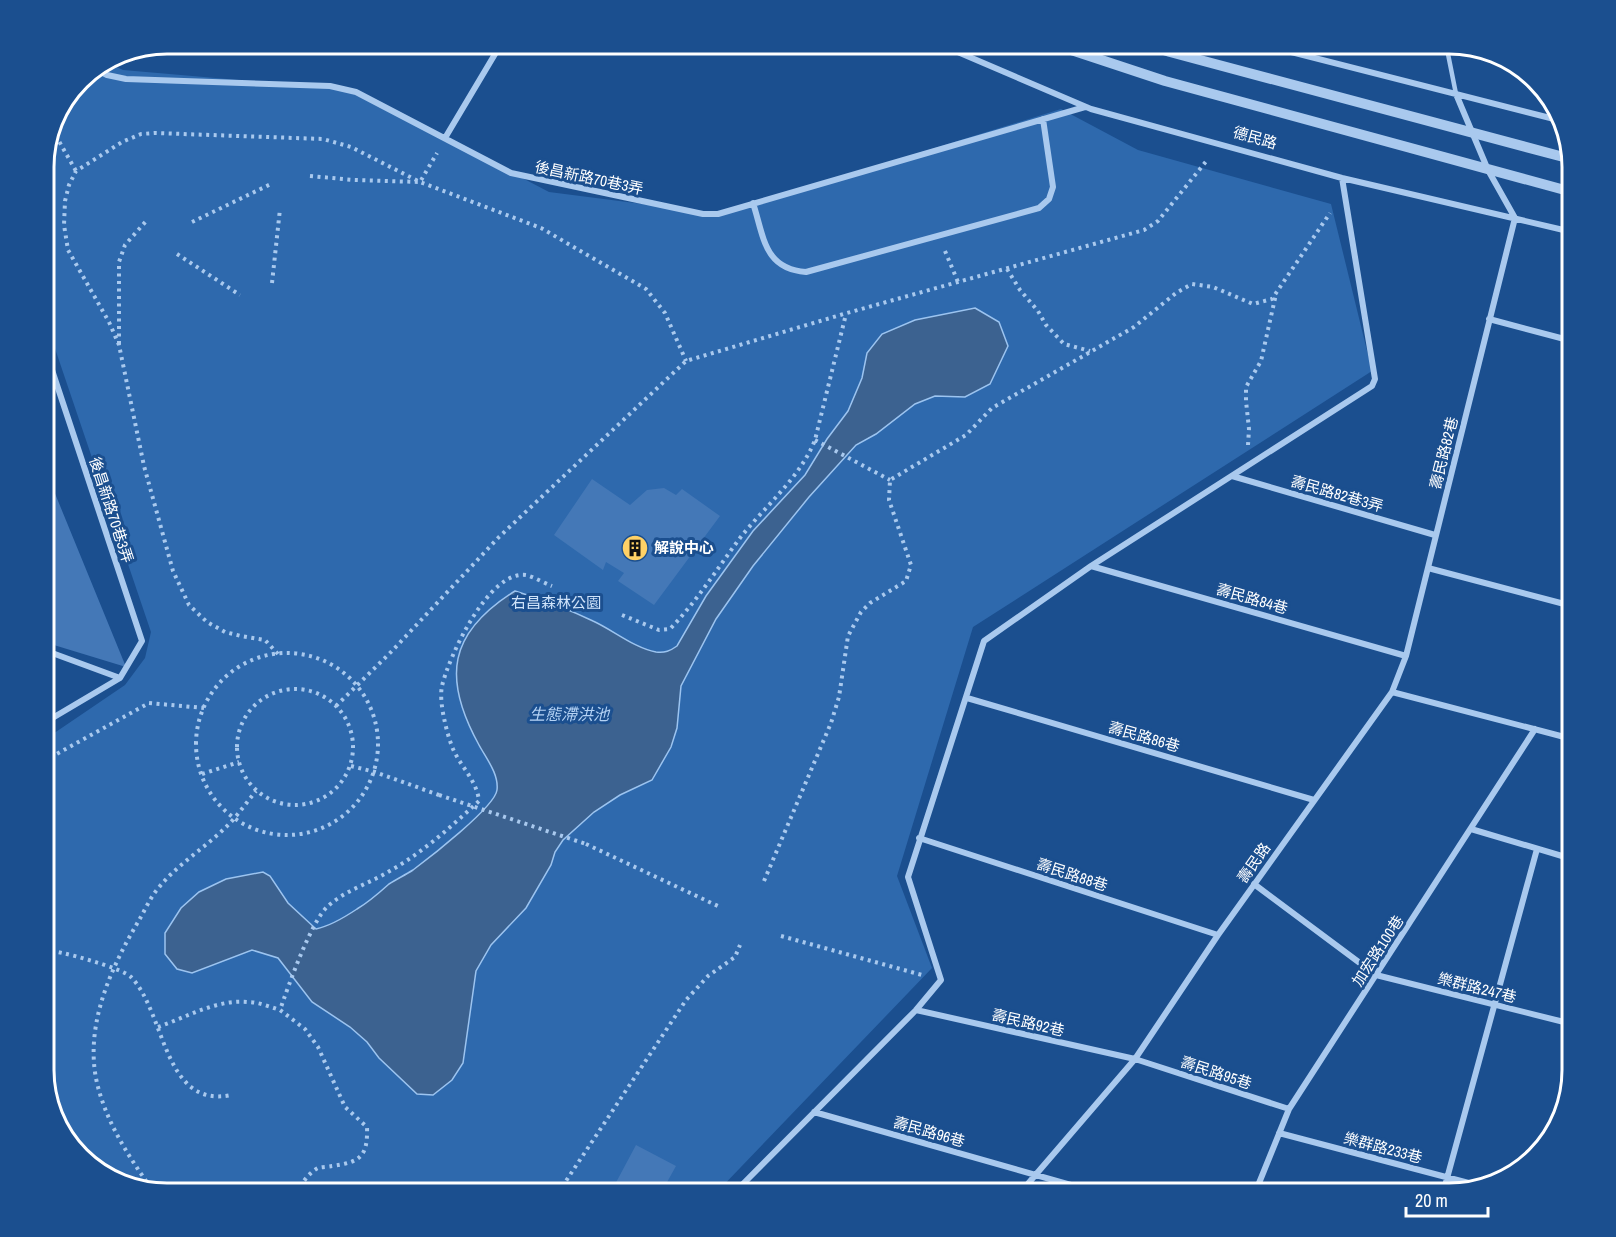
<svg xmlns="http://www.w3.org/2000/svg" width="1616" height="1237" font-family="'Archivo Narrow','Noto Sans TC',sans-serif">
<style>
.green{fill:#2e69ad}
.water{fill:#3c6290;stroke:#9cc4f0;stroke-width:1.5}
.building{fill:#4478b7}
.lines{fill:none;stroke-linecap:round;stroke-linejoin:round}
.path{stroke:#a9c9ee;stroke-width:4;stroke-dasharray:3 4.5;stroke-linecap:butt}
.service{stroke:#a9c9ee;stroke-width:4.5}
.minor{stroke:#a9c9ee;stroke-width:6}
.tertiary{stroke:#a9c9ee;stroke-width:10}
.path-bridge{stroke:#a9c9ee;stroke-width:4;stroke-dasharray:3 4.5;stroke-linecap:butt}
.labels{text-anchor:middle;stroke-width:6;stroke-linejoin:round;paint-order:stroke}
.street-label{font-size:15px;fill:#fff;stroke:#1b4f8f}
.poi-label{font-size:15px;font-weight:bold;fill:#fff;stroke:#1b4f8f;text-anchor:start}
.park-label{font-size:15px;fill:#cfe3fa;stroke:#1b4f8f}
.water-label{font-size:16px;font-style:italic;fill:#b5d3f5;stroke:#1b4f8f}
.rim{fill:none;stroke:#fff;stroke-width:3}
</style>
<rect width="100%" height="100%" fill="#1b4f8f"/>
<path class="green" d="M1353,44h76l2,5 -77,-3z
M106,62l17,8 231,20 195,102 172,22 340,-105 77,41 193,54 41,167 -399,256 -76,249 35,92 -216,225h-549l-75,-25 -36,-43 -12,-47v-338l81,-55 20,-27 6,-26 -107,-316v-158l12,-46 29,-38z"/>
<path class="water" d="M975,308l24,14 9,24 -18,38 -25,13 -30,-1 -20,8 -39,30 -20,11 -47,52 -56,69 -37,53 -35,67 -4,42 -6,19 -19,33 -32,15 -26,17 -31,28 -8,12 -4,13 -25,43 -35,37 -15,26 -13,92 -11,17 -19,15 -16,-1 -38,-36 -12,-16 -17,-15 -38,-25 -34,-44 -26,-8 -60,23 -15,-4 -12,-15v-21l16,-25 18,-16 27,-13 37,-7 7,4 18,27 28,26c14,-3 29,-12 41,-20 12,-7 22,-16 32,-25 8,-5 16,-9 24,-14 16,-12 82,-63 84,-80 2,-16 -11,-32 -18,-45 -37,-67 -31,-112 36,-154 26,8 53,18 78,30 20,9 41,27 63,31 9,1 14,-1 21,-6l29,-50 47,-65 52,-56 22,-36 21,-28 14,-33 5,-25 15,-19 33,-14z"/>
<path class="building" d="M44,472l3,2 79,193 -82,-25z
M592,479l38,26 17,-15 17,-2 12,7 6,-6 38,27 -66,89 -36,-24 6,-8 -18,-11 -3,8 -49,-35z
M636,1145l40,21 -15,27h-42l-7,-3z"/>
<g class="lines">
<path class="path" d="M52,129l24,42
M310,176l44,4 66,2 17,-29
M192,222l81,-39
M945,251l13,31
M177,254l63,41
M1007,269l13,21 18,21 8,14 18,19 26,7
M272,283l8,-74
M119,344v-82l6,-17 23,-26
M815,440l75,40
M1248,445l1,-16 -3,-28v-14l15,-26 15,-67
M622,615l37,15 11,-1c27,-28 47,-60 70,-91 25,-32 60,-60 75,-98l31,-126
M196 744a91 91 0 1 1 182 0a91 91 0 1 1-182 0Z
M278,654l-13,-14 -24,-4 -16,-4 -18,-10 -18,-17 -16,-34 -29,-105 -25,-121 -10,-23 -41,-72 -4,-25 1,-24 4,-16 7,-14 46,-29 19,-8 14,-1 168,6 28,8 69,35 121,46 105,61 19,24 21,48
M237 747a58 58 0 1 1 116 0a58 58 0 1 1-116 0Z
M336,706l56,-55 107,-114 187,-176 161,-48 297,-83 14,-9 50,-62
M44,761l105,-58 55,5
M351,766l24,6 64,23
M202,774l37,-12
M586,844l134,63
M764,881l67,-158 8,-26 9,-61 13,-24 9,-9 36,-22 5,-16 -22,-65 1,-20 76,-45 26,-27 142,-81 42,-34 16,-9 21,3 40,17 19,-5 58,-86
M44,936l3,14
M781,936l141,39
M44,950c14,0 78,18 87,27 35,36 32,132 100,118
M158,1027c29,-10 59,-28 90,-25 11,0 22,5 32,8
M151,1188c-22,-31 -43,-63 -53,-101 -15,-57 11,-116 40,-165 6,-10 11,-22 18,-31 19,-25 46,-41 68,-62 12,-11 22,-26 32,-38
M296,1193c5,-8 12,-20 22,-25 3,-1 10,-1 14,-2 28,-4 36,-9 35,-39l-22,-20 -27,-60 -13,-18 -25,-19c8,-23 31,-89 48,-104 18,-16 40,-22 60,-34 34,-19 63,-45 91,-71 -2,-20 -18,-34 -26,-52 -4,-10 -7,-21 -9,-31 -2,-9 -4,-23 -2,-32 7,-30 47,-116 84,-111 8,2 18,8 26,11
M558,1193l128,-193 22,-24 27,-19 5,-12"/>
<path class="service" d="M1446,44l10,50"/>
<path class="minor" d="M939,44l152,65 251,69 230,54
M1260,44l302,77
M95,69l12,6 19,4 204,7 26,6 155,81 192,41h15l367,-107
M445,138l56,-94
M753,203c11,34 11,66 53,69l233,-64 10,-9 4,-12 -10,-68
M1489,319l83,22
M1232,476l203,59
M1091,566l315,90
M1428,568l144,38
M44,650l76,28
M1392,692l14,-36 109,-438 -27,-48 -32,-76
M967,698l347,102
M44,723l76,-45 22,-37 -98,-295
M1567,737l5,-23
M1471,829l101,30
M919,838l299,97
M1254,884l122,91 196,49
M916,1010l219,49 154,50
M814,1112l285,81
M1279,1133l201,53
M734,1193l182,-183 25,-30 -33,-103 76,-236 107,-75 281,-180 3,-7 -33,-201
M1020,1193l115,-134 83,-124 174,-243 180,47
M1255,1193l34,-84 246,-380
M1443,1193l94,-344"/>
<path class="tertiary" d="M1053,44l112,37 407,111
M1145,44l25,8 401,107"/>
<path class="path-bridge" d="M439,795l147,49"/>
</g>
<defs>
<symbol id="building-disc" viewBox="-11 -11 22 22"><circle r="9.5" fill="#ffd166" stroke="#1b4f8f"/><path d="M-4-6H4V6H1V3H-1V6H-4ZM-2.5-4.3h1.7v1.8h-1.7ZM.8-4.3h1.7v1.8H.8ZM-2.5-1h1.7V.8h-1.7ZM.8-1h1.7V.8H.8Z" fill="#111"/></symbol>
</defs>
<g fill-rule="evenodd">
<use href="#building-disc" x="620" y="533" width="30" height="30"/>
</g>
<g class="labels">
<g class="street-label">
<text transform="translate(1255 138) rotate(16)" y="5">德民路</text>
<text transform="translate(589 178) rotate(12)" y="5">後昌新路70巷3弄</text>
<text transform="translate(1444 453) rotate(-76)" y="5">壽民路82巷</text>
<text transform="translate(1337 494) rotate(16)" y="5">壽民路82巷3弄</text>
<text transform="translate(111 510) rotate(72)" y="5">後昌新路70巷3弄</text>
<text transform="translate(1252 599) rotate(16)" y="5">壽民路84巷</text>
<text transform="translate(1144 737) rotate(16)" y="5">壽民路86巷</text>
<text transform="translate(1254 863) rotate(-55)" y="5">壽民路</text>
<text transform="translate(1072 875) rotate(18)" y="5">壽民路88巷</text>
<text transform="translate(1378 951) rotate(-57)" y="5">加宏路100巷</text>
<text transform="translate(1477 988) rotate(14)" y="5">樂群路247巷</text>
<text transform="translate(1028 1023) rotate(13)" y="5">壽民路92巷</text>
<text transform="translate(1216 1073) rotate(18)" y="5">壽民路95巷</text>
<text transform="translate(929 1132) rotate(16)" y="5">壽民路96巷</text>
<text transform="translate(1383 1148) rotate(15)" y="5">樂群路233巷</text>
</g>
<g class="poi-label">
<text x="654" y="553">解說中心</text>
</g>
<g class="park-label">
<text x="556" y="608">右昌森林公園</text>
</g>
<g class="water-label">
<text x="569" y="720">生態滯洪池</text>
</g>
</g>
<path d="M0 0H1616V1237H0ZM167 54H1449A113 113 0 0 1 1562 167V1070A113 113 0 0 1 1449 1183H167A113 113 0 0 1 54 1070V167A113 113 0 0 1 167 54Z" fill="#1b4f8f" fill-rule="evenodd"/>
<path class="rim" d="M167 54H1449A113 113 0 0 1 1562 167V1070A113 113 0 0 1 1449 1183H167A113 113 0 0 1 54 1070V167A113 113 0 0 1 167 54Z"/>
<path d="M1406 1207v9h82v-9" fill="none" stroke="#ffffff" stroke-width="3"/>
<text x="1415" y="1207" font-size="18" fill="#ffffff" stroke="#1b4f8f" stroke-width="4.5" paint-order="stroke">20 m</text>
</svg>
